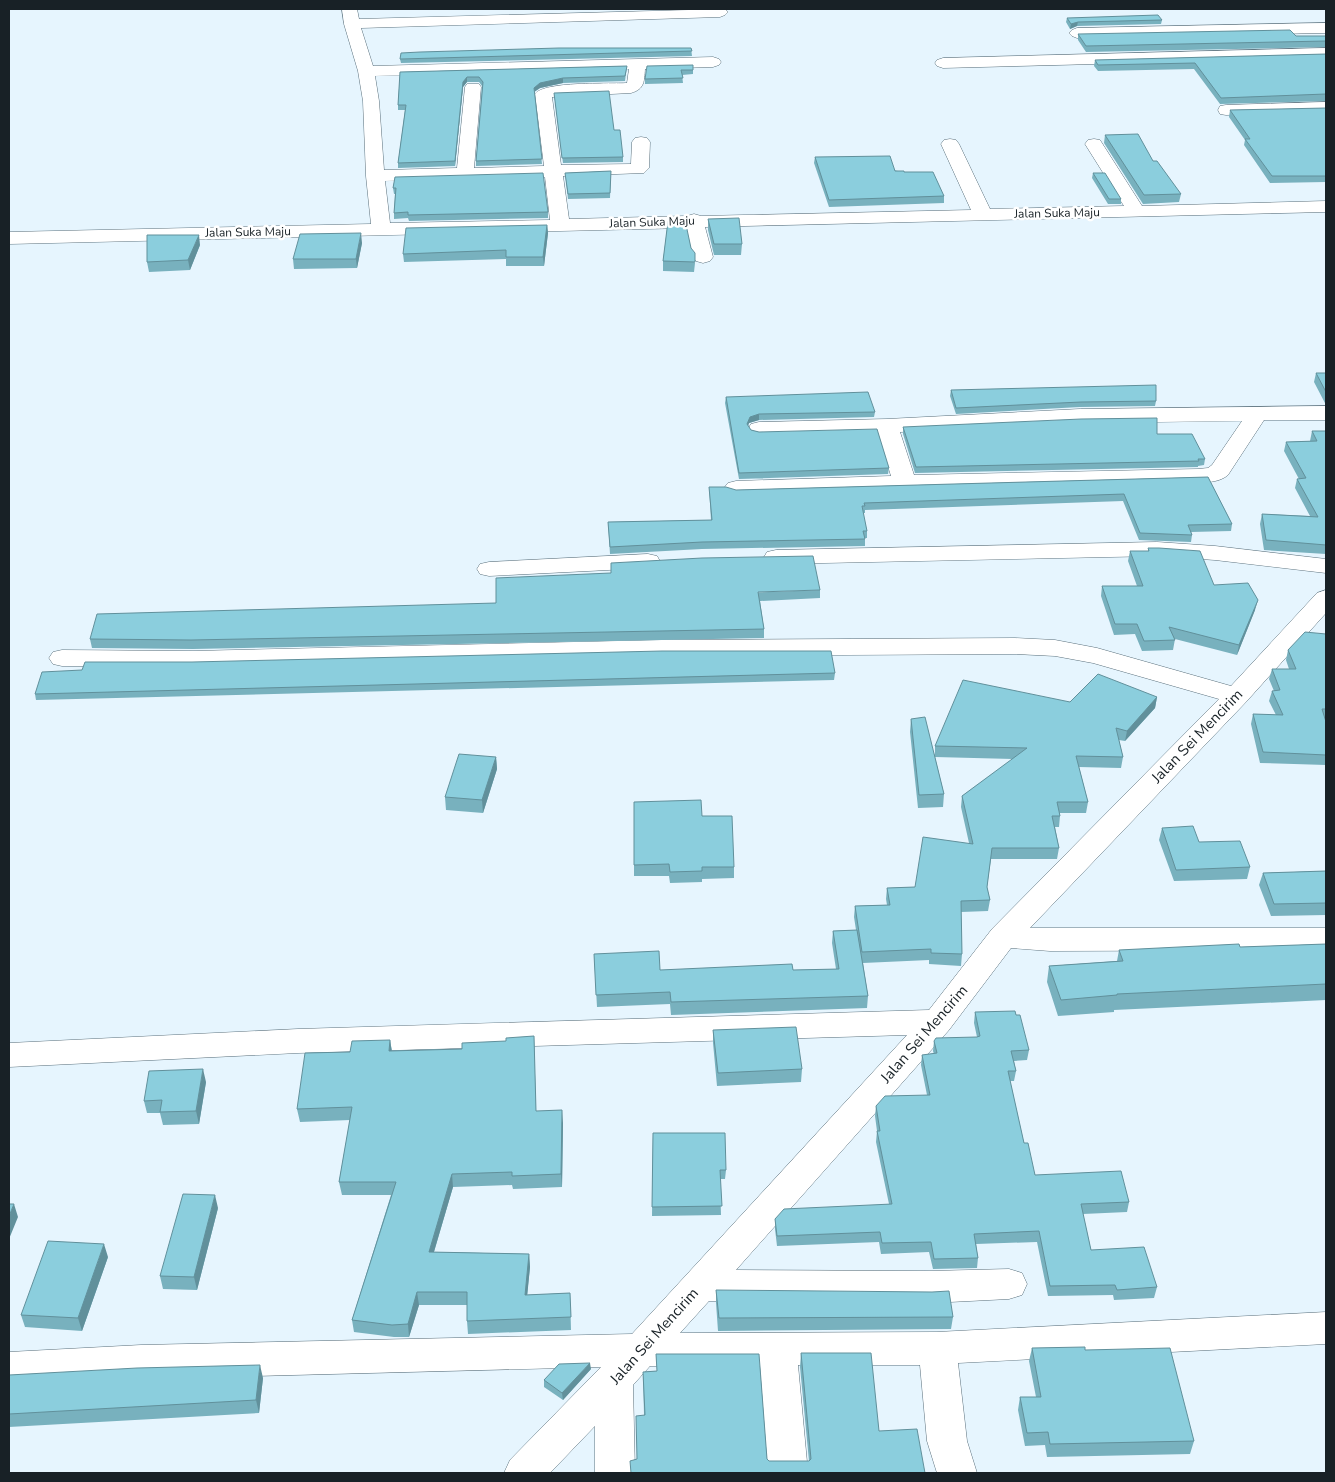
<svg xmlns="http://www.w3.org/2000/svg" width="1335" height="1482" font-family="'Nunito Sans',sans-serif">
<style>
.lines{fill:none;stroke-linecap:round;stroke-linejoin:round}
.minor-casing{stroke:#5a707c;stroke-width:1}
.minor{fill:#fff;fill-rule:evenodd}
.wall{fill:#78b1be}
.shaded-wall{fill:#61909b}
.building{fill:#8bcedd;stroke:#61909b}
.labels{text-anchor:middle;stroke-width:5;stroke-linejoin:round;paint-order:stroke}
.far-street-label{font-size:12px;fill:#182126;stroke:#fff}
.street-label{font-size:15px;fill:#182126;stroke:#fff}
</style>
<rect width="100%" height="100%" fill="#e6f5fe"/>
<g class="lines">
<defs>
<path id="minor" d="M342,9h15l2,10 366,-10 3,3 -3,3 -5,2 -359,11 12,38 340,-9 6,2 2,3 -2,3 -6,2 -68,2c-1,12 0,20 -14,24l-79,4 9,68 70,-1 1,-22 3,-4 6,-1 6,1 3,4 -1,26 -5,5 -81,3 6,43 118,-3 7,-2 7,2 270,-6 -30,-66 3,-4 6,-1 6,1 3,4 31,65 134,-3 -39,-62 3,-4 6,-1 6,1 42,66 184,-5v11l-621,15 8,30 -3,4 -7,2 -7,-2 -3,-4 -7,-29 -677,16v-12l362,-8 -5,-48 -3,-75 -5,-30 -14,-47zM629,69l-2,14c-17,1 -83,-2 -92,11l9,72 -70,2 7,-81 -2,-3h-12l-2,3 -8,81 -73,2 -5,-69 -4,-25zM545,177l5,43 -160,3 -5,-42z
M1326,23v10l-249,5 -5,-2 -3,-3 3,-3 5,-2z
M1326,48v10l-383,10 -6,-2 -2,-3 2,-3 6,-2z
M1326,102v10l-100,3 -6,-1 -2,-4 2,-4 6,-1z
M1326,406v14h-62l-36,55c-8,7 -19,7 -30,8l-293,6 -169,6 -8,-2 -4,-5 4,-5 8,-2 155,-5 -13,-43 -119,3 -8,-2 -3,-5 3,-5 8,-2 128,-3 193,-10zM1242,421l-30,44 -4,3 -10,1 -284,6 -14,-43 180,-9z
M1157,542l58,4 111,13v14l-111,-13 -58,-4 -381,8 -9,-2 -3,-5 3,-5 9,-2z
M648,554l9,2 3,5 -3,5 -9,2 -159,8 -9,-2 -3,-5 3,-5 9,-2z
M1326,590v23l-80,89 -216,226h296v22l-276,1 -39,-3 -62,82 -213,240 194,1 79,-2 13,4 5,11 -5,11 -13,4 -79,4 -221,-2 -29,32 257,-1 389,-20v32l-368,19 9,78 10,32h-40l-10,-32 -7,-76h-122l10,108h-40l-8,-107h-110l-17,19 2,88h-40v-47l-45,47h-46l6,-13 91,-93 -460,12 -132,7v-34l132,-7 491,-11 275,-299 -609,18 -289,14v-24l289,-14 631,-19 63,-81 227,-230 -126,-36 -38,-7 -40,-2 -353,2 -469,11 -131,-1 -9,-2 -4,-6 4,-6 9,-2 131,1 469,-11 353,-2 40,2 42,8 134,38 86,-93z"/>
</defs>
<use href="#minor" class="minor-casing"/>
<use href="#minor" class="minor"/>
</g>
<path class="wall" d="M9,9h64l-64,1z
M369,9h19l-19,1z
M1067,18l95,2 -1,4 -84,2 -7,3 -4,-7z
M1078,34l218,2h30v11l-240,5 -8,-12z
M691,48l1,8 -291,7 -1,-4z
M1326,54v47l-106,3 -26,-35 -96,2 -4,-5 1,-6z
M693,65v9l-11,1 1,8 -38,1v-5z
M627,66l-2,15 -62,2 -23,5 -6,4 8,72 -66,2v-5l6,-75 -3,-4h-12l-4,5 -8,79 -57,2v-5l7,-53h-7v-5l2,-33z
M554,93l69,64v5l-60,1z
M1326,108v74l-56,1 -26,-38 1,-5 -16,-23 1,-7z
M1105,135l48,26 28,33 -2,8 -36,2 -39,-61z
M815,157l89,15 40,24v7l-115,4 -15,-44z
M611,171l-1,27 -42,1 -3,-26z
M1093,173l28,26v5h-13l-16,-26z
M395,177l153,35v6l-139,3 -1,-3 -14,1v-6l1,-19h-1l-1,-6z
M708,219l34,25 -1,11h-27l-6,-25z
M668,221l27,42 -1,9 -31,-1v-10z
M547,225l1,8 -4,33h-38v-7l-102,3 -1,-8z
M362,243l-5,25 -63,1 -1,-10z
M200,245l-10,25 -41,2 -2,-10z
M1316,373h10v32l-12,-23z
M951,390l205,11 -1,5 -75,1 -124,7 -6,-18z
M726,397l149,15 -1,5 -115,3 -10,3 -1,3 3,4 138,38 -1,6 -149,5 -14,-76z
M903,427l254,7 48,25 -1,6 -6,1v1l-283,6 -12,-39z
M1312,431h14v123l-62,-4 -4,-26 2,-10 48,2 -15,-28 2,-9h2l-15,-28 2,-9 24,-1z
M1208,477l24,47 -1,7 -40,1 1,3 -1,7 -52,-2 -16,-39 -258,9v3h-2l4,18v7h-2v8l-163,3 -92,5 -2,-32 103,-2 -2,-33 27,3z
M1148,548l66,37 41,25 -18,45 -62,-16 -2,11 -31,1 -7,-17 -21,1 -13,-39 1,-10h35l-9,-25 2,-10h18z
M820,590v8l-60,3 4,28v9l-571,11 -101,-1 -2,-9 406,-36z
M1326,634v85h-1l1,3v43l-66,-2 -9,-39 2,-10 23,1 -7,-14 3,-10h2l-5,-12 3,-10h17l-3,-9 2,-10z
M82,670l753,3 -1,7 -798,20 -1,-6z
M1157,697l-2,11 -30,33 -6,-1 4,17 -2,11 -42,-1 9,35 -2,11h-26v3l-1,11h-4l4,21 -2,11h-66l-4,28 3,13 -2,11 -27,1 1,42 -1,12 -32,-2v-4l-66,3 5,33 -1,12 -196,7 -1,-11 -73,3 -3,-53 66,16h133l43,-1 -4,-26 1,-12 23,-1 -2,-13 1,-11 32,-1 -1,-6 1,-11 28,-1 54,-44 -8,-36 1,-11 51,-37 -78,-2 9,37 -1,13 -25,1 -8,-76 1,-13 24,36v-9l135,-44z
M496,757l1,12 -14,44 -37,-3 -1,-13z
M634,802l68,14 32,51v11l-32,1v3l-32,1 -1,-7h-35z
M1162,828l37,14 51,25 -3,12 -73,2 -15,-41z
M1326,871v44l-55,1 -12,-31 4,-12z
M1326,944v56l-212,10v2l-56,4 -11,-34 2,-16 68,-5 2,-11 121,-3z
M975,1012l54,38 -2,10 -13,1 2,10 -2,10h-4l14,62 11,32 94,27 -2,10 -44,2 8,36 66,37 -3,11 -40,2 -1,-5 -65,1 -11,-54 -61,2 2,14 -1,10 -44,1 -4,-17 -48,2 -2,-12 -102,4 -2,-17v-10l114,-15 -13,-62 1,-11 -2,-15 1,-10 51,-11 -6,-30 1,-10 12,-1 -1,-3 1,-10 43,-4 -3,-14z
M713,1030l89,39 -1,13 -84,4 -4,-43z
M534,1036l2,75 27,12 -1,64 -49,2 -1,-4 -59,2 -19,65 95,2 1,13 -3,28 43,-2 1,37 -103,4 -1,-13v-16h-48l-10,32h-15l-40,-5 -2,-12 39,-125h-49l-3,-13 11,-62 -50,2 -3,-13 53,-57 40,-12 2,11 70,-2z
M206,1082l-7,42 -36,1 -3,-12h-13l-3,-12z
M653,1133l73,37 -1,9h-5l1,36 -69,1z
M218,1208l-21,82 -34,-1 -3,-13z
M108,1257l-26,74 -57,-4 -4,-12z
M716,1290l237,27 -2,12 -233,2 -2,-28z
M1032,1348l53,2 109,91 -4,13 -143,3 -2,-12 -20,1 -7,-36 2,-13h16l-7,-36z
M801,1353l78,78 46,42 -288,-14 7,-44 -1,-43 14,-1 -1,-17 113,107h40l-9,-94z
M591,1369l-28,31 -19,-13v-7z
M9,1375l254,3 -4,35 -250,14z"/>
<path class="shaded-wall" d="M1078,22l-1,4 -7,3 1,-5z
M467,77v5l-4,5 -8,79v-5l8,-79z
M563,78v5l-23,5 -6,4v-4l6,-5z
M547,225l1,8 -4,33 -1,-9z
M361,233l1,10 -5,25 -1,-9z
M199,235l1,10 -10,25 -2,-10z
M759,414v6l-10,3 -3,7 1,-6 3,-7z
M1258,600l-3,10 -18,45 2,-10z
M1157,697l-2,11 -30,33 2,-10z
M496,757l1,12 -14,44 -1,-13z
M390,1040l2,13 -3,-2z
M203,1069l3,13 -7,42 -3,-13z
M562,1110l1,13 -1,64 -1,-13z
M452,1174l1,13 -23,78 -1,-13z
M215,1195l3,13 -21,82 -3,-13z
M14,1204l4,13 -9,22v-23z
M104,1244l4,13 -26,74 -4,-13z
M529,1254l1,13 -4,41 -1,-13z
M417,1292l2,13 -10,32 -1,-13z
M590,1363l1,6 -28,31 -1,-7z
M260,1365l3,13 -4,35 -3,-13z"/>
<path class="building" d="M1158,15l4,5 -84,2 -7,2 -4,-6z
M1290,30l6,6h30v5l-240,5 -8,-12z
M559,48h132l1,3 -292,8 1,-6 19,-1z
M1326,54v40l-105,4 -26,-35 -97,2 -3,-5z
M693,65v5h-12l2,8 -38,1 2,-13z
M627,66l-2,10 -62,2 -23,5 -6,5 8,71 -66,2 7,-79 -4,-5h-12l-4,5 -8,79 -57,2 8,-58h-8l2,-33z
M609,91l5,39h6l3,27 -61,1 -8,-65z
M1326,108v68h-54l-27,-37h5l-20,-29z
M1138,134l15,27h4l24,33 -37,1 -39,-60z
M890,156l5,15h9v1h29l11,24 -115,4 -14,-43z
M611,171l-1,22 -42,1 -3,-21z
M543,173l5,39 -140,3v-3l-14,1 2,-25h-3l2,-11z
M1093,173h12l16,26h-12z
M739,218l3,26h-28l-6,-25z
M685,220l6,28 4,5v9l-32,-1 5,-40z
M547,225l-4,32h-37v-7l-103,4 3,-26z
M361,233l-5,26h-63l7,-25z
M147,235h52l-11,25 -41,2z
M1316,373h10v19z
M1156,385v16l-75,1 -125,6 -5,-18z
M868,392l7,20 -116,2 -9,3 -3,7 4,6 8,2 118,-3 12,39 -150,5 -13,-76z
M1157,418v16h35l13,25h-7l1,2 -283,6 -13,-40 178,-8z
M1312,431h14v114l-60,-5 -4,-26 56,3 -21,-38 9,-1 -20,-36 31,-1z
M1208,477l24,47 -44,1 4,10 -52,-2 -16,-39 -260,9 1,3h-3l5,25h-4l2,8 -163,3 -92,5 -2,-25 104,-2 -3,-33h17l10,3z
M1148,548h11l41,3 14,34 34,-2 10,17 -19,45 -70,-18 6,13 -31,1 -7,-17h-22l-13,-38h41l-13,-35h19z
M813,556l7,34 -62,2 6,37 -573,11 -101,-1 7,-25 399,-11v-25l115,-5v-10l91,-5z
M1305,632l21,2v75h-4l4,13v33l-63,-3 -10,-38 30,1 -11,-24 8,-1 -8,-21h24l-8,-19z
M662,651h169l4,22 -800,21 7,-22 40,-2 3,-8h107z
M1098,674l59,23 -30,34 -11,-3 7,29 -47,-1 12,46h-31l3,14h-8l7,32h-67l-5,39 3,13 -29,1 1,53 -31,-1v-4l-69,3 -7,-46 35,-1 -3,-17 28,-1 8,-50 50,7 -11,-48 65,-48 -92,-2 28,-66 107,22z
M925,717l19,77 -25,1 -8,-76z
M459,754l37,3 -14,43 -37,-3z
M701,800l1,16h30l2,51h-32v4l-32,1 -1,-8 -35,1v-63z
M1193,826l6,16 41,-1 10,26 -74,3 -14,-42z
M1326,871v32l-52,1 -11,-31z
M857,930l11,66 -197,6 -1,-10 -74,3 -2,-41 65,-3 1,19 132,-6 1,6 46,-1 -6,-38z
M1239,944l1,3 86,-3v40l-209,10v1l-56,5 -12,-34 74,-5 -4,-11z
M1015,1011l1,4h4l9,35 -18,1 5,20h-8l16,72h4l7,32 86,-4 8,31 -48,2 10,46 53,-3 13,40 -40,3 -2,-5 -65,1 -11,-55 -65,3 4,24 -44,1 -3,-17 -49,1 -2,-11 -103,4 -2,-17 9,-10 108,-5 -15,-73h3l-4,-25 9,-10 45,-1 -8,-40 15,-2 -3,-12 2,-3 41,-1 3,-1 -5,-24z
M796,1027l6,42 -84,4 -5,-43z
M534,1036l2,75 26,-1 -1,64 -49,2v-4l-60,2 -23,78 100,2 -4,41 45,-2 1,24 -104,4v-29h-50l-9,32 -16,1 -40,-5 44,-138h-57l13,-75 -55,2 8,-56 45,-1 2,-11 38,-1 -1,11 73,-2v-6l44,-2v-3z
M203,1069l-7,42 -36,1 2,-12 -18,1 5,-30z
M653,1133h72l1,37h-6l2,36 -70,1z
M183,1194l32,1 -21,82 -34,-1z
M9,1204h5l-5,12z
M48,1241l56,3 -26,74 -57,-3z
M716,1290l216,2 17,-1 4,26 -234,1z
M1085,1347v3l85,-2 24,93 -144,3 -2,-12 -21,1 -7,-36h21l-9,-49z
M801,1353h70l8,78 38,-2 8,44h-294l-1,-12 7,-2 -1,-43 9,-1 -2,-43 14,-1 -1,-17h103l8,105 2,2h40l2,-2z
M590,1363l-28,30 -18,-13 15,-16z
M260,1365l-4,35 -247,14v-39l128,-7z"/>
<g class="labels">
<g class="far-street-label">
<text transform="translate(1057 213) rotate(-1)" y="4">Jalan Suka Maju</text>
<text transform="translate(652 222) rotate(-2)" y="4">Jalan Suka Maju</text>
<text transform="translate(248 232) rotate(-1)" y="4">Jalan Suka Maju</text>
</g>
<g class="street-label">
<text transform="translate(1197 736) rotate(-46)" y="5">Jalan Sei Mencirim</text>
<text transform="translate(924 1034) rotate(-49)" y="5">Jalan Sei Mencirim</text>
<text transform="translate(654 1336) rotate(-48)" y="5">Jalan Sei Mencirim</text>
</g>
</g>
<rect width="1335" height="1482" fill="none" stroke="#182126" stroke-width="20"/>
</svg>
